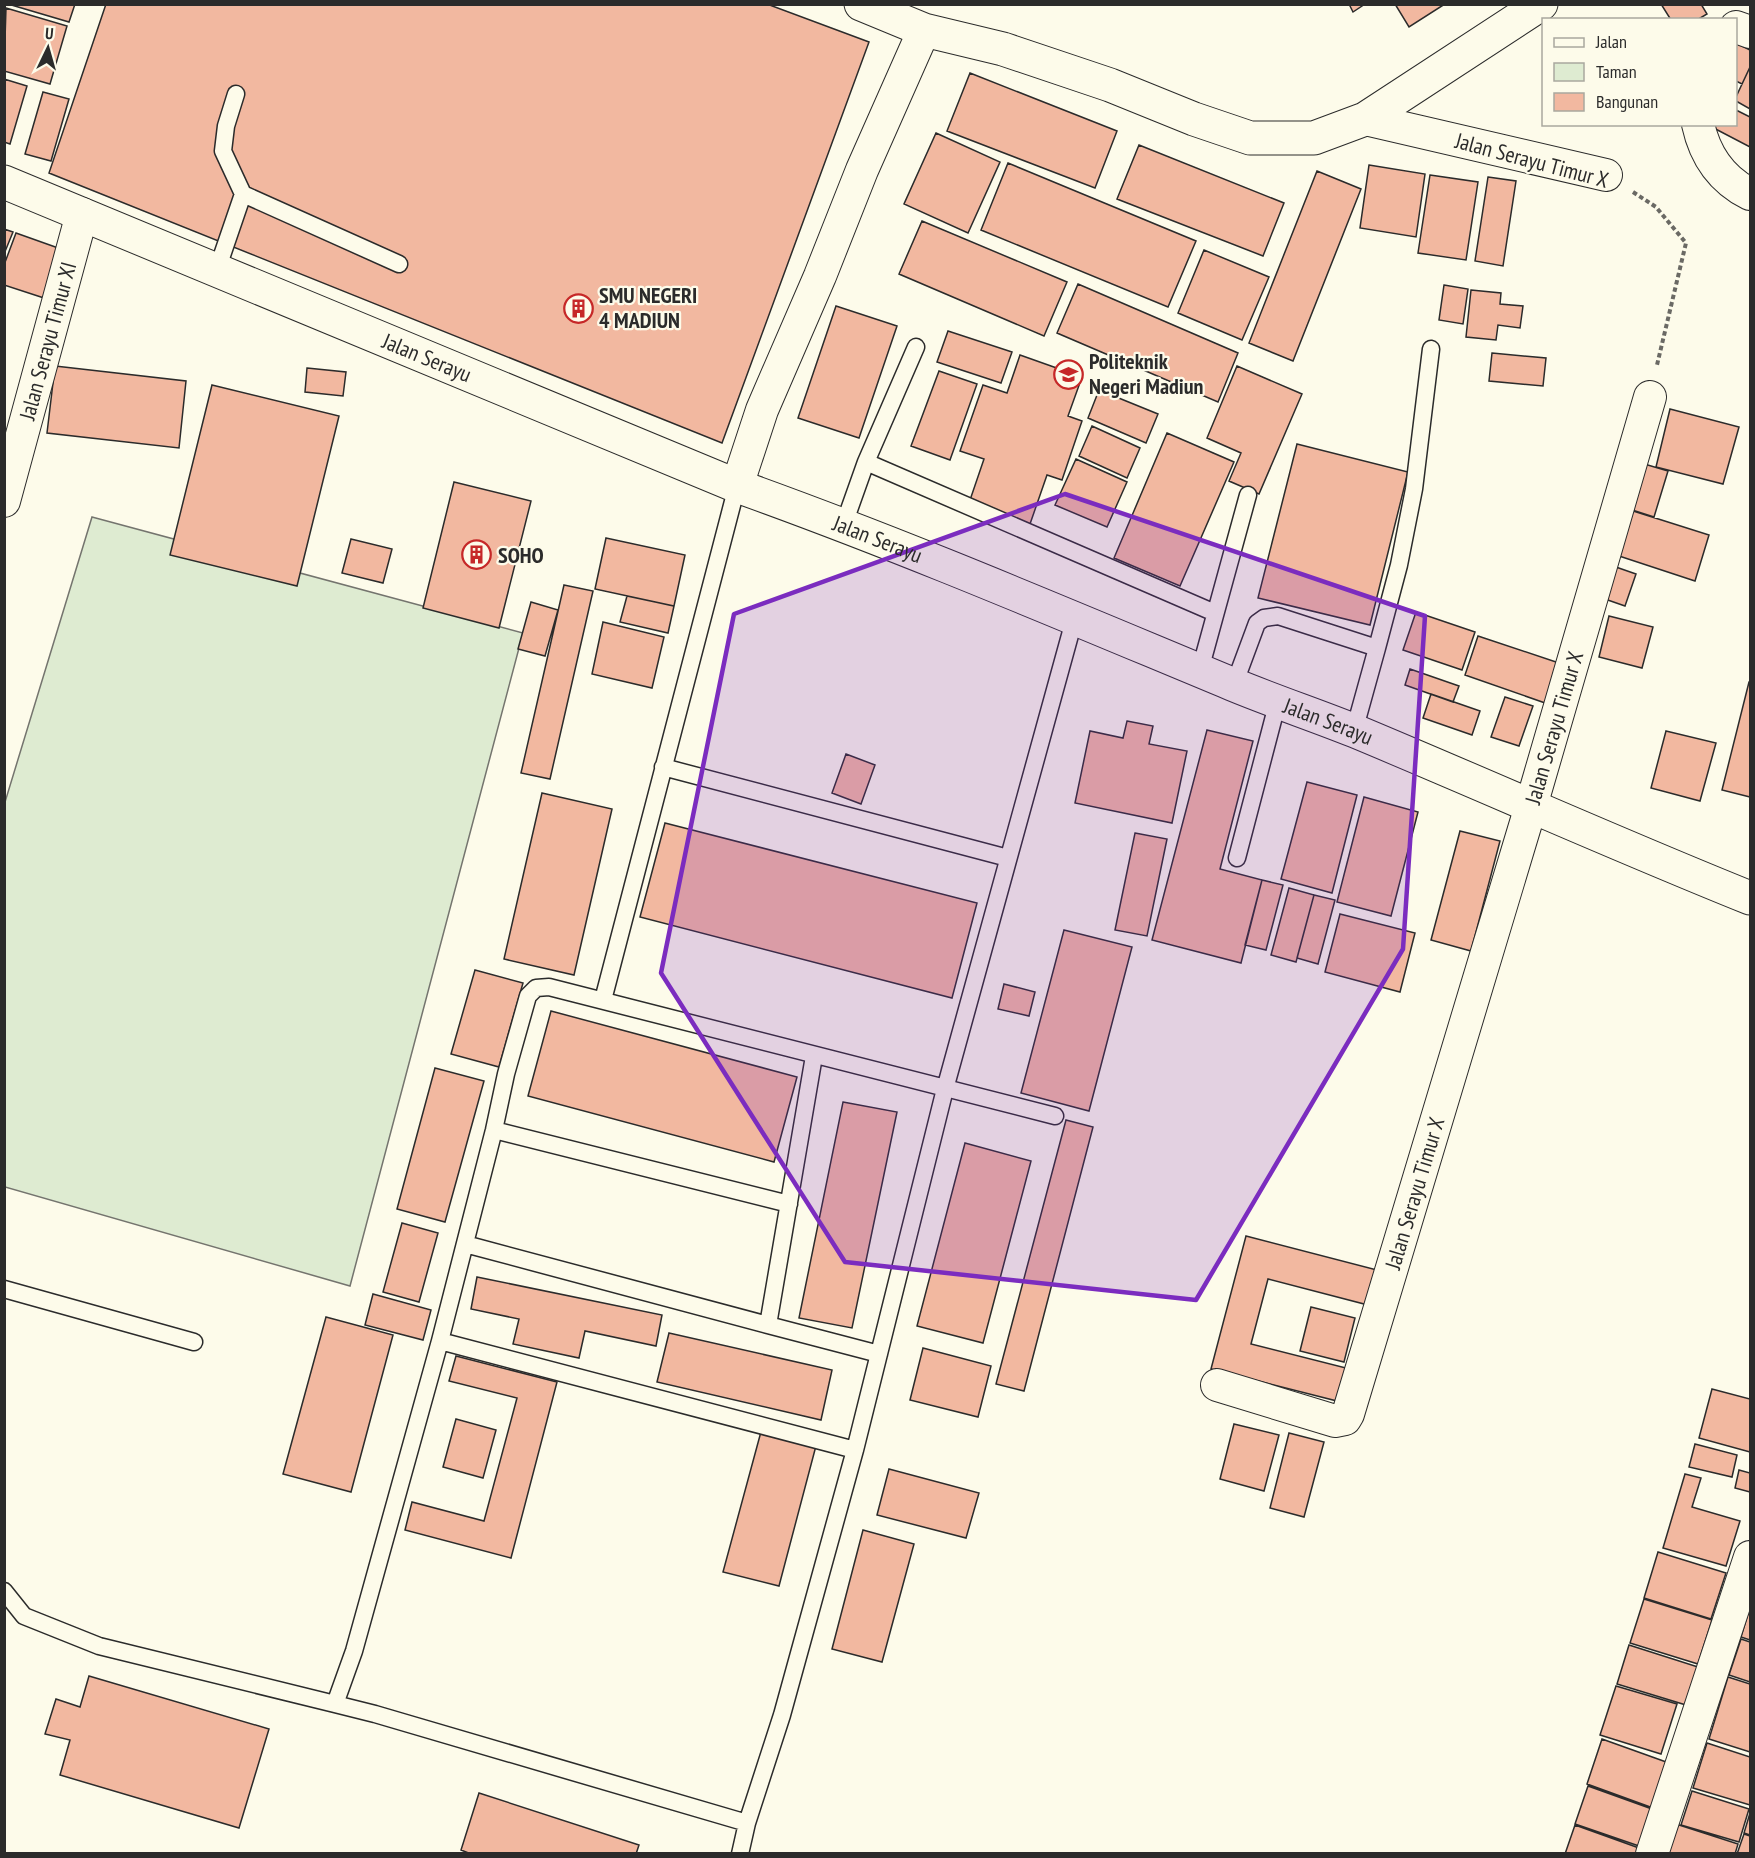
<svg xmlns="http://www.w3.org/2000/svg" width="1755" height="1858" font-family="'PT Sans Narrow',sans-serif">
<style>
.green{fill:#deebd1;stroke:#74746e;stroke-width:1.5}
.building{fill:#f2b8a0;stroke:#2b2b2b;stroke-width:1.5}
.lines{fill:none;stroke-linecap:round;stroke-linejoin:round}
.service-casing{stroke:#2b2b2b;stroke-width:19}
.minor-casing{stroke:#2b2b2b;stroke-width:34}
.tertiary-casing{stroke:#2b2b2b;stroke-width:35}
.secondary-casing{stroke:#2b2b2b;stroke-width:35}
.path{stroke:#6a6964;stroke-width:4;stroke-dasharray:4.5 3;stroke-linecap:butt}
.service{stroke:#fdfbea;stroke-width:16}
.minor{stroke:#fdfbea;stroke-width:32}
.tertiary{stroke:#fdfbea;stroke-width:33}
.secondary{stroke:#fdfbea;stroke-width:33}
.marked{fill:#7b2cbf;fill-opacity:0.2;stroke:#7b2cbf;stroke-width:4.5;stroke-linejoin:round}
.labels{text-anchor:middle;stroke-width:4.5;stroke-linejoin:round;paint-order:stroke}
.street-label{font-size:22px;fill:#2b2b2b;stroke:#fdfbea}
.poi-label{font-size:22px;font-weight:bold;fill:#2b2b2b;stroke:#fdfbea;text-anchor:start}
</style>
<rect width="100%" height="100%" fill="#fdfbea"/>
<path class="green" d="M92,517l431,116 -173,653 -345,-99v-385z"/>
<path class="building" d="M8,4h67l-6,18z
M106,4h661l102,38 -147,401 -673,-270z
M1349,4h16l-12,8z
M1395,4h50l-36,23z
M1661,4h40l6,10 -10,6h-26z
M6,8l61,18 -17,58 -46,-13z
M1736,43l14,7v17l-8,17 -6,-3z
M1750,67v42l-14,-8v-4z
M970,73l147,58 -22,57 -148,-57z
M4,79l23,7 -17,58 -6,-2z
M43,92l26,7 -18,62 -26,-7z
M1736,110l14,7v30l-44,-23h30z
M936,133l64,29 -32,71 -64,-29z
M1139,145l145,58 -21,53 -146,-57z
M1008,163l188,78 -28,66 -187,-77z
M1369,165l56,9 -9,63 -56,-9z
M1317,171l44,18 -68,172 -44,-18z
M1430,175l48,7 -12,78 -48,-7z
M1488,177l28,4 -13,85 -28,-5z
M922,221l145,61 -23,54 -145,-62z
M4,229l9,3 -9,22z
M16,233l45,16 -17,49 -40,-13v-20z
M1204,250l65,27 -27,63 -64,-27z
M1078,284l160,69 -20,49 -161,-69z
M1444,285l24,4 -5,35 -24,-4z
M1471,290l30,3 -1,11 23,2 -3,22 -22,-3 -2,15 -30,-3z
M836,306l61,20 -38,112 -61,-20z
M948,331l64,21 -11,31 -64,-21z
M1492,353l54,5 -3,28 -54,-5z
M1020,355l62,22 -14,39 14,5 -20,59 -15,-5 -17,49 -61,-21 15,-44 -24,-8 23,-66 24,8z
M55,366l131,15 -7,67 -132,-15z
M1237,366l65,28 -43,100 -30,-13 12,-28 -34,-15z
M307,368l39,4 -3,24 -38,-4z
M939,371l38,13 -27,76 -39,-14z
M212,385l127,31 -42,170 -127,-31z
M1099,390l59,24 -12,29 -58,-25z
M1670,409l69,18 -16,57 -67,-17z
M1092,426l48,22 -13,30 -48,-22z
M1167,433l67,29 -54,124 -66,-28z
M1297,444l111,28 -38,153 -112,-27z
M1076,459l51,23 -20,45 -52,-22z
M1641,463l27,8 -14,46 -28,-9z
M454,482l77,19 -32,127 -76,-20z
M1630,510l79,25 -14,46 -79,-26z
M606,538l79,17 -11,51 -79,-17z
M351,539l41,10 -9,34 -41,-10z
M1613,566l23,8 -11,32 -23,-8z
M564,585l29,6 -43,188 -29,-6z
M627,596l47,10 -6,27 -48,-11z
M531,602l27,8 -13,46 -27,-7z
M1416,612l59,20 -13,38 -59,-20z
M1609,616l44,11 -11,41 -43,-11z
M603,622l61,15 -12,51 -60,-14z
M1478,636l84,28 -14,40 -83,-29z
M1410,669l49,17 -6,16 -48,-17z
M1749,682h1v115l-28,-7z
M1431,694l49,17 -8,24 -49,-17z
M1505,697l28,9 -14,40 -28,-9z
M1127,721l26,5 -4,18 38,7 -15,72 -97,-20 15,-72 33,7z
M1207,730l46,11 -33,128 42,11 -21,83 -89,-23z
M1666,731l50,12 -16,58 -49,-13z
M846,754l29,11 -14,39 -29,-11z
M1307,782l50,13 -25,98 -51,-14z
M542,793l70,16 -38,166 -70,-16z
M1364,797l54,15 -27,104 -54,-14z
M665,823l312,80 -25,95 -312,-81z
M1460,831l40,10 -29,110 -40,-11z
M1135,833l32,6 -20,97 -32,-6z
M1262,880l21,5 -17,65 -21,-5z
M1289,888l25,7 -18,67 -25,-7z
M1314,895l21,5 -17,64 -21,-6z
M1340,914l75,19 -15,59 -75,-20z
M1064,930l68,17 -43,164 -68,-18z
M475,970l48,13 -24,84 -48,-13z
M1004,984l31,8 -6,24 -31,-7z
M551,1011l246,66 -23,85 -246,-66z
M435,1068l49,13 -39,141 -48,-13z
M843,1102l54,10 -45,216 -53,-10z
M1066,1120l27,7 -69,264 -28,-7z
M965,1143l66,18 -48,182 -66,-17z
M402,1223l36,10 -19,69 -36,-10z
M1246,1236l131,34 -9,35 -100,-26 -17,65 95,24 -9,33 -126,-32z
M477,1277l185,38 -6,31 -71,-15 -6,27 -66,-14 6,-25 -48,-10z
M373,1294l58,16 -8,30 -58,-15z
M1311,1307l44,11 -11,44 -44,-11z
M326,1317l67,18 -42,157 -68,-18z
M669,1333l163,37 -11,50 -164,-38z
M923,1348l68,18 -13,51 -68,-17z
M456,1356l101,26 -46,176 -106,-28 7,-28 72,19 33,-123 -68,-17z
M1712,1389l38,10v53l-51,-14z
M456,1419l40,11 -13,48 -40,-11z
M1234,1424l45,11 -15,56 -44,-12z
M762,1428l55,14 -38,144 -56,-14z
M1289,1433l35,9 -20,75 -34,-9z
M1695,1444l42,11 -5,22 -43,-10z
M889,1469l90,24 -13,45 -89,-23z
M1739,1470l11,3v19l-15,-4z
M1685,1474l16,4 -9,29 48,14 -14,45 -63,-18z
M863,1530l51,14 -32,118 -50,-13z
M1658,1552l68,21 -15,46 -67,-21z
M1644,1599l68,21 -14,44 -68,-21z
M1750,1607v33l-9,-3z
M1741,1639l9,3v40l-21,-7z
M1629,1645l69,22 -12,38 -69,-21z
M89,1676l180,53 -30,99 -179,-53 10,-35 -25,-6 11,-35 24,8z
M1728,1677l22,7v68l-41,-13z
M1616,1686l61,18 -16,50 -61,-19z
M1602,1739l67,24 -16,45 -66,-24z
M1707,1743l43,14v48l-57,-17z
M1588,1786l64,23 -13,37 -64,-22z
M1692,1791l57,18 -10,33 -58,-17z
M479,1793l160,52 -3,9h-165l-10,-4z
M1750,1813v22l-6,-2z
M1676,1824l62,20 -3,10h-69z
M1575,1825l64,23 -2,6h-72z
M1744,1834l6,2v18h-13z"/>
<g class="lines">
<defs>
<path id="service" d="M243,194l156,70
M217,270l26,-76 -20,-43 3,-25 10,-32
M866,462l349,151
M844,524l22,-62 50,-115
M1377,648l22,-83 15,-76 17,-140
M1200,670l48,-175
M1234,685l23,-62 7,-5 14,-2 99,32 -23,83
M663,767l345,91
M1237,858l41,-157
M603,1000l134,-514
M494,1130l295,74
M465,1244l303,81 46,-269
M4,1289l190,53
M768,1325l111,29
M440,1341l415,109 90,-361 130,-472
M855,1450l-73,265 -35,108 -372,-109 -40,-10 19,-53 86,-310 54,-211 12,-56 22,-78 8,-8 13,-1 506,129
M4,1591l20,25 75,30 236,58
M740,1854l7,-31"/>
<g id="minor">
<path d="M1736,27l14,5"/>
<path d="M1365,119l241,56"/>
<path d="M1698,124c7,32 24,56 52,70"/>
<path d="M737,486l25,-76 58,-134 42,-106 62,-140"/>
<path id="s1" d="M4,501l78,-287"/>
<path id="s2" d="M1217,1385l118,36 10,-2 3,-5 183,-608 119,-409"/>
<path d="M1652,1854l98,-297"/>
</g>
<path id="tertiary" d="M861,4l63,26 79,19 107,36 84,34 56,19h64l51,-19 176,-115"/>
<g id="secondary">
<path id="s3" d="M4,182l733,304c168,60 331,130 495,198 41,17 83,31 123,47 132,55 263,114 395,167"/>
</g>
</defs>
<use href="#service" class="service-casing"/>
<use href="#minor" class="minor-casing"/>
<use href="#tertiary" class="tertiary-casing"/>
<use href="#secondary" class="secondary-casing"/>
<path class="path" d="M1633,192l23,15 30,36 -29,122"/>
<use href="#service" class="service"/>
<use href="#minor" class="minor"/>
<use href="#tertiary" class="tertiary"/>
<use href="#secondary" class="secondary"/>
</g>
<path class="marked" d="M1065,494l360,122 -22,333 -207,351 -351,-38 -184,-289 73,-359z"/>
<defs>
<symbol id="building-ring" viewBox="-11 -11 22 22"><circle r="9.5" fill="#fdfbea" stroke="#c62828" stroke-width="1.5"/><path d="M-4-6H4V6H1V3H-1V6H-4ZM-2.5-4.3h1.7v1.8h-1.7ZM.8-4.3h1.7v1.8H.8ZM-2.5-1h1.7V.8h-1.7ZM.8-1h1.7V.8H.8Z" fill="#c62828"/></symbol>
<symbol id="university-ring" viewBox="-11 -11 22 22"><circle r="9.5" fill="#fdfbea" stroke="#c62828" stroke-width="1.5"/><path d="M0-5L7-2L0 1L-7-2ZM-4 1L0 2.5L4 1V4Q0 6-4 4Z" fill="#c62828"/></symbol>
</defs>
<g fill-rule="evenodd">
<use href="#building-ring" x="562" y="292" width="33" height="33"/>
<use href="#university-ring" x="1052" y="358" width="33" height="33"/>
<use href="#building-ring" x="460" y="538" width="33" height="33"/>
</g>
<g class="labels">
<g class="street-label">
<text transform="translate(1532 160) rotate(15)" y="8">Jalan Serayu Timur X</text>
<text dy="8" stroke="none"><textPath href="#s1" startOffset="166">Jalan Serayu Timur XI</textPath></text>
<text dy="8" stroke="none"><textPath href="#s3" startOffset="458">Jalan Serayu</textPath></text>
<text dy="8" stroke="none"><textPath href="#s3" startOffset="944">Jalan Serayu</textPath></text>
<text dy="8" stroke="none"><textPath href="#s3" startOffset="1430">Jalan Serayu</textPath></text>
<text dy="8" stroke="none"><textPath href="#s2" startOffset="856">Jalan Serayu Timur X</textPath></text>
<text dy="8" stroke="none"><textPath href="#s2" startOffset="370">Jalan Serayu Timur X</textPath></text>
</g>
<g class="poi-label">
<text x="599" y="303">SMU NEGERI<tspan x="599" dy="25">4 MADIUN</tspan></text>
<text x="1089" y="369">Politeknik<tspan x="1089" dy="25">Negeri Madiun</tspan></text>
<text x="498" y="563">SOHO</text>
</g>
</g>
<rect width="1755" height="1858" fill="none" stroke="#2b2b2b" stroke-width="12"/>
<rect x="1542" y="18" width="195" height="108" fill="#fdfbea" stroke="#a9a89e" stroke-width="1.5"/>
<rect x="1554" y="38" width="30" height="9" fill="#fdfbea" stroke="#a9a89e" stroke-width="1.5"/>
<text x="1596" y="48" font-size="18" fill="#2b2b2b">Jalan</text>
<rect x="1554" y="63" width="30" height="18" fill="#deebd1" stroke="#a9a89e" stroke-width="1.5"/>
<text x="1596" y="78" font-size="18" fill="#2b2b2b">Taman</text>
<rect x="1554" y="93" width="30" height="18" fill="#f2b8a0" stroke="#a9a89e" stroke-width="1.5"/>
<text x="1596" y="108" font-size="18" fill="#2b2b2b">Bangunan</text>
<g transform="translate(48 48) rotate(5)" stroke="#fdfbea" stroke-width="4.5" paint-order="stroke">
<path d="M0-4.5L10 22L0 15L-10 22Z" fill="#2b2b2b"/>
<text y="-9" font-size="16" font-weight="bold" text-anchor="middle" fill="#2b2b2b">U</text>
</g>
</svg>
